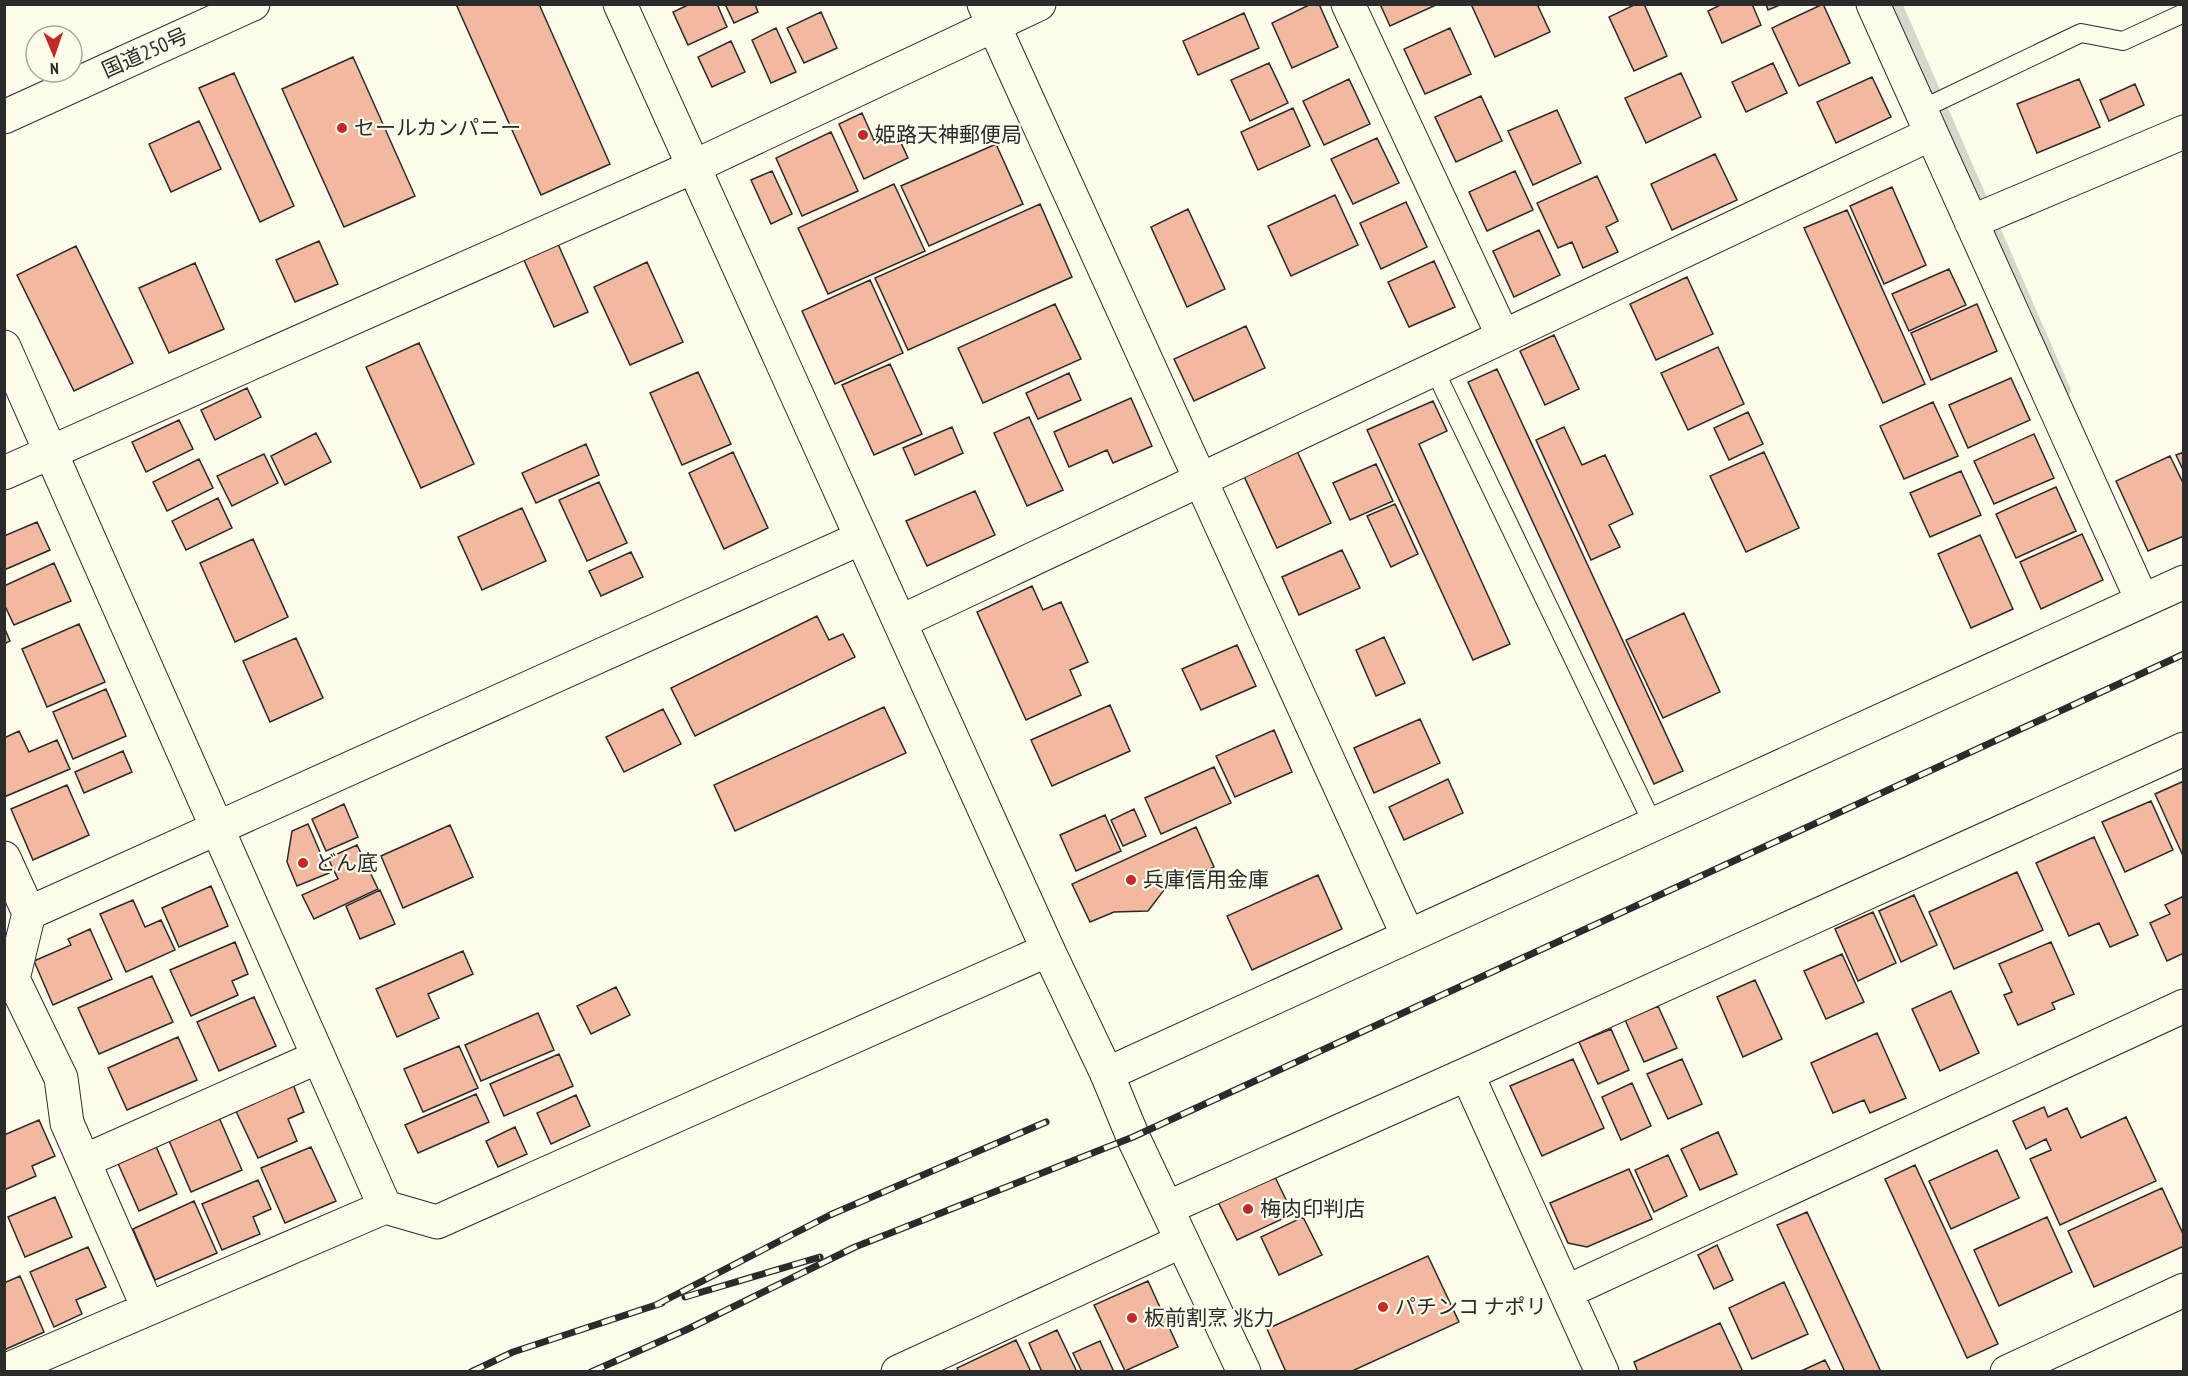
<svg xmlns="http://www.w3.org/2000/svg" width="2188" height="1376" font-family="'PT Sans Narrow','Noto Sans JP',sans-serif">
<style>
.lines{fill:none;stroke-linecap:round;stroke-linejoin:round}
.stream{stroke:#d8d7c9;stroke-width:12}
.building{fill:#f2b8a0;stroke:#2b2b2b;stroke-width:1.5}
.service-casing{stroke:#2b2b2b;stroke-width:20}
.minor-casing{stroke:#2b2b2b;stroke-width:35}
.tertiary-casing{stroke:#2b2b2b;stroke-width:35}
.trunk-casing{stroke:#2b2b2b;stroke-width:35}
.service{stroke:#fdfbea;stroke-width:18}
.minor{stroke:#fdfbea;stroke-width:33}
.tertiary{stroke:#fdfbea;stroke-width:33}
.trunk{stroke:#fdfbea;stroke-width:33}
.rail-casing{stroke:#2b2b2b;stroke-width:7}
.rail{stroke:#fdfbea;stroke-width:4.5;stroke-dasharray:14;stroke-linecap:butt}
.poi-dot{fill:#c62828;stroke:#fdfbea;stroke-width:2}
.labels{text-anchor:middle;stroke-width:4.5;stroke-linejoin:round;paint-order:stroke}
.street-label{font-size:21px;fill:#2b2b2b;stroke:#fdfbea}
.poi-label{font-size:21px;fill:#2b2b2b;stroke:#fdfbea;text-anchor:start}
</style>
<rect width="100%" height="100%" fill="#fdfbea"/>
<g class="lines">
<path class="stream" d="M1896,4l169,387"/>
</g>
<path class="building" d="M456,4h83l71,160 -69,31z
M690,4h27l10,23 -39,18 -15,-33z
M725,4h30l3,8 -24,11z
M1311,4h8l19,43 -46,21 -20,-45z
M1380,4h55l1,1 -46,21z
M1471,4h66l13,28 -55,25z
M1636,4h8l23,52 -33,15 -25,-54z
M1722,4h30l9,21 -39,18 -14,-32z
M1766,4h16l-14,6z
M1823,4l27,59 -51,23 -27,-58z
M821,12l16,36 -33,15 -17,-35z
M1244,13l15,35 -61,27 -15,-34z
M776,28l20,44 -25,11 -19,-43z
M1450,28l21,46 -46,20 -21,-45z
M731,41l14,31 -33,15 -14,-30z
M353,57l62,139 -71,31 -62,-138z
M1269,63l19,40 -38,18 -19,-41z
M1773,63l14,30 -41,19 -14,-30z
M234,73l60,133 -34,16 -61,-134z
M1681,73l20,44 -55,26 -21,-45z
M1872,77l19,40 -55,26 -19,-41z
M1349,79l21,45 -46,21 -21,-44z
M2079,79l21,48 -63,26 -20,-49z
M2135,84l9,21 -35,16 -9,-21z
M1481,96l21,45 -46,21 -21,-45z
M1293,108l17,38 -52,24 -17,-38z
M1557,110l24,53 -48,22 -25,-54z
M862,113l12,27 21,-10 13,28 -44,21 -25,-55z
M199,121l22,48 -50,23 -22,-48z
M831,132l27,59 -56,25 -26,-58z
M1377,138l22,45 -46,21 -22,-45z
M996,144l27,60 -94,42 -28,-60z
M1715,154l22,46 -65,30 -21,-46z
M772,171l20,43 -21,10 -20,-44z
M1515,171l18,39 -46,21 -18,-39z
M1597,176l21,45 -12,6 12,25 -35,16 -11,-26 -14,6 -21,-45z
M894,184l31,67 -97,43 -30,-66z
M1892,187l34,78 -42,19 -34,-78z
M1335,195l23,50 -67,31 -23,-50z
M1406,202l21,45 -46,22 -21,-46z
M1040,204l32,73 -164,73 -33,-72z
M1188,209l37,80 -38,18 -36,-80z
M1847,210l78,174 -42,19 -79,-175z
M1539,230l21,45 -46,22 -21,-46z
M319,241l19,43 -43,18 -19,-42z
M558,244l30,68 -34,15 -30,-67z
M76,246l57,117 -59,28 -57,-116z
M1434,261l21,46 -46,20 -21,-45z
M647,262l36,80 -53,23 -36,-78z
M195,263l29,66 -55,24 -30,-65z
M1949,269l17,36 -57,26 -17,-37z
M1687,277l26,57 -57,26 -26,-56z
M870,280l33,73 -68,31 -33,-73z
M1055,304l26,55 -98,44 -25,-55z
M1977,304l20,47 -66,29 -20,-47z
M1246,326l19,42 -71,33 -20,-42z
M1554,335l25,54 -34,16 -25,-54z
M419,343l55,121 -53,24 -55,-121z
M1718,347l26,57 -56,26 -27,-57z
M890,364l32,70 -48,21 -32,-70z
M1497,369l186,402 -29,13 -186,-402z
M698,372l33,72 -49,21 -32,-72z
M1069,373l12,27 -43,19 -12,-26z
M2011,378l19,42 -62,28 -19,-43z
M247,388l14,29 -46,23 -14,-30z
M1131,398l21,48 -39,17 -6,-13 -38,17 -15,-35z
M1433,401l14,30 -28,13 91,200 -37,16 -106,-230z
M1933,402l25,54 -54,23 -24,-53z
M1748,412l15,32 -34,16 -15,-32z
M1029,417l34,73 -36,16 -33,-73z
M179,420l14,29 -47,23 -14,-30z
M952,427l11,26 -48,22 -12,-27z
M1564,427l18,38 23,-10 28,59 -24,11 11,22 -29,13 -55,-120z
M316,433l15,29 -46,23 -14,-29z
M2034,434l20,44 -60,26 -20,-43z
M586,444l13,31 -63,28 -14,-30z
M1296,449l35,74 -54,25 -34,-74z
M733,452l35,76 -44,21 -35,-76z
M1764,452l35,76 -53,24 -36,-76z
M2184,452v20l-8,-17z
M264,454l14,29 -46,23 -15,-30z
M2170,456l14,29v51l-36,15 -32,-70z
M199,459l14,29 -46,23 -14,-29z
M1376,464l17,37 -43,19 -17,-37z
M1961,471l20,44 -51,22 -20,-44z
M599,482l28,61 -40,18 -28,-61z
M2056,487l20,44 -60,27 -20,-44z
M975,491l20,44 -68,31 -21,-45z
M218,498l14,30 -46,22 -14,-29z
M1395,504l23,50 -27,13 -24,-51z
M522,508l24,53 -64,29 -24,-53z
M37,522l13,28 -46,20v-34z
M2082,534l21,46 -62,29 -21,-47z
M1980,535l33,74 -42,19 -33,-74z
M253,539l35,78 -53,25 -35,-79z
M1342,550l18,38 -61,27 -17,-38z
M631,552l12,25 -42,19 -12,-25z
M54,563l17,38 -57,24 -10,-21v-18z
M1032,586l11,24 18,-8 27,60 -18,8 11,25 -55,25 -49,-108z
M1684,613l36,79 -57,26 -37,-78z
M817,616l12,24 14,-6 12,23 -160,79 -24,-48z
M79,624l26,58 -58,25 -25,-58z
M4,627l6,14 -6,3z
M1384,637l21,46 -29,13 -20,-46z
M296,638l27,60 -53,24 -27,-61z
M1237,645l19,41 -55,24 -19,-41z
M106,689l20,47 -53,23 -20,-47z
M1110,705l20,46 -78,35 -21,-46z
M884,707l22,46 -171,78 -21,-46z
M663,709l18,35 -57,28 -18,-35z
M1420,719l20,44 -66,30 -20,-45z
M1274,730l18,42 -57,25 -19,-41z
M19,731l10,21 28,-12 13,29 -66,28v-59z
M123,751l9,21 -48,21 -9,-21z
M1214,767l17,36 -70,31 -16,-36z
M1448,779l15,34 -59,27 -15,-33z
M2184,781v77l-29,-64z
M67,785l22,50 -56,25 -22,-51z
M2151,801l22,49 -48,22 -23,-50z
M344,804l14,33 -32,14 -14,-32z
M1134,809l12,27 -23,10 -12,-26z
M1105,815l16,36 -45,20 -16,-36z
M308,824l21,49 -32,13 -10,-24 5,-31z
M450,825l23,52 -70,31 -22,-52z
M1196,827l18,40 -50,23 -16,21 -34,1 -24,10 -18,-38z
M2094,837l44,98 -28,12 -11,-24 -30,13 -33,-73z
M357,845l21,44 -64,30 -12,-24 36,-16 -10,-21z
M2017,872l26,58 -89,39 -25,-57z
M1318,875l24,54 -90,41 -25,-54z
M211,886l17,40 -49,21 -17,-39z
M380,890l15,34 -35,15 -14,-33z
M1914,895l23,50 -36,17 -22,-51z
M2184,896v57l-17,8 -17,-38 20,-9 -5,-9z
M133,900l12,27 16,-7 14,30 -49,22 -26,-58z
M1873,912l23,51 -38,18 -23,-52z
M90,929l22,50 -59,26 -19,-44 37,-16 -3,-6z
M235,942l13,32 -16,7 6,14 -47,21 -21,-46z
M2051,942l23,52 -22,9 3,6 -37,16 -14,-30 8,-3 -13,-28z
M463,951l10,23 -45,20 11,24 -42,19 -21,-48z
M1842,954l22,48 -38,17 -22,-48z
M152,976l21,46 -74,32 -21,-46z
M1755,980l27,59 -39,18 -26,-60z
M616,987l14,28 -39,19 -14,-28z
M1951,991l28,62 -39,18 -28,-62z
M254,997l22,49 -57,25 -22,-49z
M1658,1006l19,42 -33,14 -19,-42z
M538,1013l16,37 -73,31 -16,-36z
M1611,1029l18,41 -31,14 -19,-42z
M1877,1033l29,65 -36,15 -6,-13 -31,13 -22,-50z
M178,1037l19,43 -70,30 -19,-42z
M459,1046l19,42 -55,24 -19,-43z
M559,1054l14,32 -69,30 -14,-32z
M1573,1059l31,69 -62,28 -32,-70z
M1682,1059l20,45 -34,15 -21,-45z
M292,1082l12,30 -16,7 9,22 -39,17 -24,-51z
M1632,1083l19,43 -30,14 -19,-43z
M476,1094l13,28 -71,31 -13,-28z
M576,1095l14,31 -39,18 -14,-31z
M2044,1107l4,10 19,-9 14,30 45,-21 30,64 -96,44 -30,-66 21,-9 -5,-11 -20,10 -13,-28z
M217,1113l25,57 -51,22 -24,-56z
M39,1120l16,36 -23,10 4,10 -32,14v-55z
M515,1127l12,27 -29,13 -12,-26z
M1718,1132l19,42 -37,16 -19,-41z
M154,1142l23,52 -38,17 -23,-52z
M311,1147l25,54 -51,22 -24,-55z
M1997,1150l22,48 -68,31 -22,-48z
M1668,1155l19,41 -33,16 -19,-42z
M1915,1165l83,179 -31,14 -82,-179z
M1629,1169l23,50 -65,28 -19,-4 -18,-40z
M1274,1175l19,39 -56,26 -19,-38z
M258,1180l13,29 -18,8 7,17 -38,16 -20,-46z
M2162,1188l22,48v10l-90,41 -26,-56z
M55,1197l17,40 -47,20 -17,-40z
M194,1201l23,52 -62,27 -22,-51z
M1807,1212l74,160h-36l-68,-147z
M1303,1217l19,38 -43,20 -18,-38z
M2047,1217l25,55 -73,34 -25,-56z
M1717,1245l16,35 -19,9 -16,-34z
M88,1247l18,40 -30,13 6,14 -28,13 -24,-55z
M1428,1256l31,66 -109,50h-64l-19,-43z
M20,1276l24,56 -40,18v-67z
M1148,1281l30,66 -53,24 -31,-66z
M1784,1282l24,52 -56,25 -23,-51z
M1720,1323l23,49h-105l-4,-10z
M1057,1330l20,42h-35l-13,-29z
M1016,1340l15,32h-72l-2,-4z
M1100,1341l14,31h-32l-9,-19z
M1825,1360l6,12h-32z"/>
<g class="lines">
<defs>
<path id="service" d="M1920,110l161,-77 42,8 61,-28
M1434,369l219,455"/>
<path id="minor" d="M984,4l424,932
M1348,4l155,332
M1873,4l269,596
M1971,222l213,-90
M4,347l381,860
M4,473l689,-306 346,-163
M900,622l1031,-488
M4,858l25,55 -16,66 48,99 6,45 81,185
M29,913l832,-375
M1107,1074l1077,-492
M1467,1074l135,298
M84,1161l234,-104
M1167,1208l300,-134 717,-325
M1566,1292l618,-286
M4,1371l381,-164 52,15 611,-272
M898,1372l284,-131
M2007,1372l177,-82"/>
<path id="tertiary" d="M620,4l428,946 59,124 26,63 111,235"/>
<path id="trunk" d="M4,117l249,-113"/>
</defs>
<use href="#service" class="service-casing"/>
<use href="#minor" class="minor-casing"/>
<use href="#tertiary" class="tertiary-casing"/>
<use href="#trunk" class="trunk-casing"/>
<use href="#service" class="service"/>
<use href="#minor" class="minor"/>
<use href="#tertiary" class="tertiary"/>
<use href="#trunk" class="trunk"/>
<defs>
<path id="rail" d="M685,1297l135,-40
M656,1305l174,-90 216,-93
M471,1372l42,-20 149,-49
M591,1372l97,-43 167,-82 278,-110 1051,-483"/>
</defs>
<use href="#rail" class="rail-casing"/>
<use href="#rail" class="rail"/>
</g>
<g class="poi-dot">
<circle cx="342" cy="128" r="6"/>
<circle cx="863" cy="135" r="6"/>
<circle cx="303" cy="863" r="6"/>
<circle cx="1131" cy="880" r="6"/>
<circle cx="1248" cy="1209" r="6"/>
<circle cx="1383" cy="1307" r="6"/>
<circle cx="1132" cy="1318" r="6"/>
</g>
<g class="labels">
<g class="street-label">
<text transform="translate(145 53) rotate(-24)" y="7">国道250号</text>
</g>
<g class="poi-label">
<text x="354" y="135">セールカンパニー</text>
<text x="875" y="142">姫路天神郵便局</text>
<text x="315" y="870">どん底</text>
<text x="1143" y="887">兵庫信用金庫</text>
<text x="1260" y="1216">梅内印判店</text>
<text x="1395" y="1314">パチンコ ナポリ</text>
<text x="1144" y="1325">板前割烹 兆力</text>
</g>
</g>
<rect width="2188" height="1376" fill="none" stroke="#2b2b2b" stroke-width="12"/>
<g transform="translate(54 54) rotate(178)"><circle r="28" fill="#fdfbea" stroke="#a9a89e" stroke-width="1.5"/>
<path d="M0-4.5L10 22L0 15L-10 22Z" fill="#c62828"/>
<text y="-9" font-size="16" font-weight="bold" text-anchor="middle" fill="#2b2b2b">N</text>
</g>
</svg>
